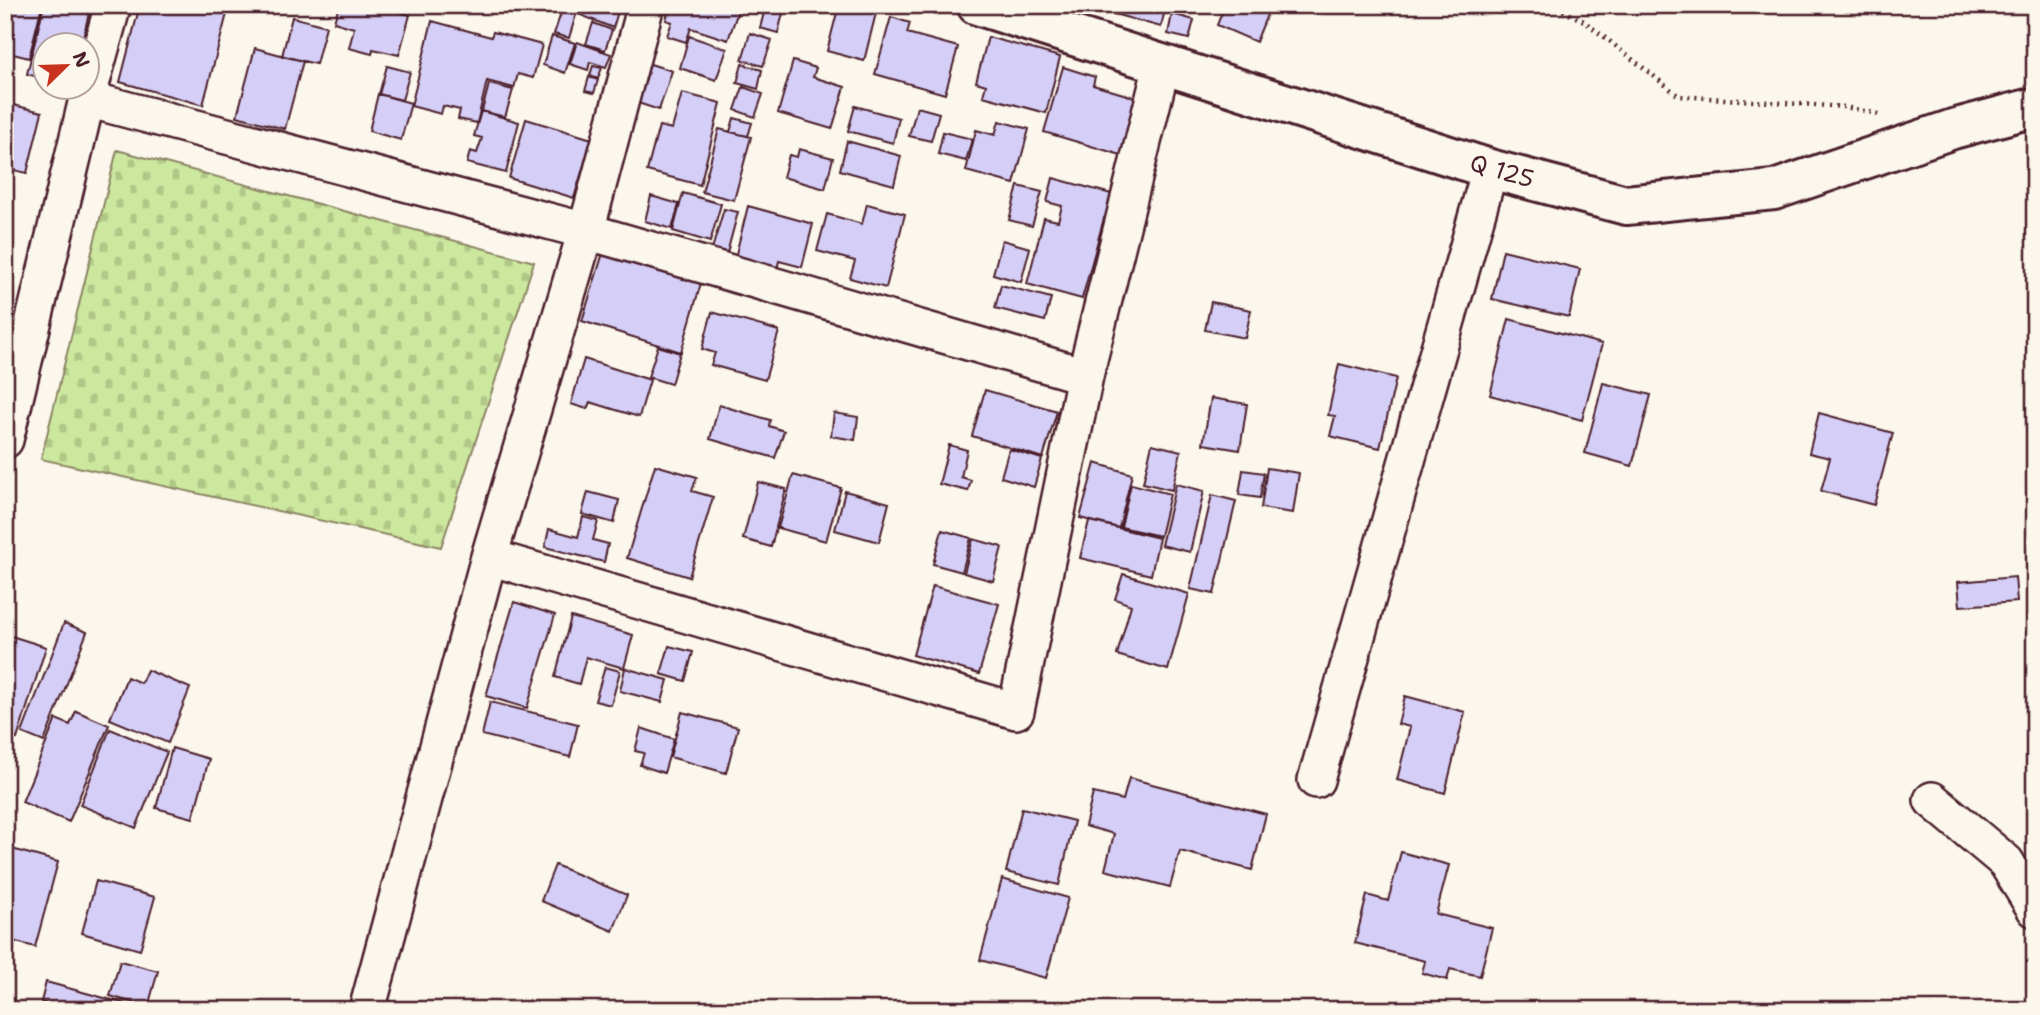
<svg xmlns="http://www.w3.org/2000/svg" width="2040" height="1015" font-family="'Shantell Sans',sans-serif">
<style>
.cemetery{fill:url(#cemetery-stones);stroke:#8b8464;stroke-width:2}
.building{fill:#d5cff8;stroke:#4a1f2b;stroke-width:2}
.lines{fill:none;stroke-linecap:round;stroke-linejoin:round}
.street-casing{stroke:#4a1f2b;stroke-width:40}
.secondary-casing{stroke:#4a1f2b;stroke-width:44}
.path{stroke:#4a1f2b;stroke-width:4.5;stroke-dasharray:2 5;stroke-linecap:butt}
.street{stroke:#fbf7ec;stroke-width:35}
.secondary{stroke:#fbf7ec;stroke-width:38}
.labels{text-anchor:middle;stroke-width:6;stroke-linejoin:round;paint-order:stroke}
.street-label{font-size:24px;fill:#4a1f2b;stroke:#fbf7ec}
</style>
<defs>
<pattern id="cemetery-stones" width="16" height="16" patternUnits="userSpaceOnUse" patternTransform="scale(1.75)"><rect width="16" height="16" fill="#cce89e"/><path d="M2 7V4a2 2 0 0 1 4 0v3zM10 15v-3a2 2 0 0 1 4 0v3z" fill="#b1c788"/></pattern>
</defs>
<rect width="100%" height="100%" fill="#fbf7ec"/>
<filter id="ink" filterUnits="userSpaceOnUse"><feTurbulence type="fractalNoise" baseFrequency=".0143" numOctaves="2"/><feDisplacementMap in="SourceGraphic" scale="14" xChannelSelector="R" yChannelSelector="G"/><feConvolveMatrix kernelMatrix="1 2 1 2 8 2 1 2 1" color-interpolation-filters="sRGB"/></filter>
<g filter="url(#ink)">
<path class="cemetery" d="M117,150l417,112 -93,285 -400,-88z"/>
<path class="building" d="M5,5h37l-13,53 -24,-6z
M44,5h47l-10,41h-35v33l-19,-5z
M140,5h70l18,5 -25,95 -83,-23z
M339,5h37l34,10 -11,40 -26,-6 -1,5 -23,-6 5,-20 -20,-6z
M556,5h64l-7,23z
M670,5h51l17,6 -10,29 -37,-12 -5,14 -19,-6 5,-14 -6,-2z
M734,5h20l-2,6z
M766,5h19l-7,28 -18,-5z
M839,5h39l-14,56 -37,-10z
M1097,5h69l-5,22 -65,-18z
M1225,5h46l-15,37 -39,-17z
M562,10l14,5 -7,23 -15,-4z
M1172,14l22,6 -5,19 -21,-5z
M292,17l34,9 -10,38 -34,-8z
M891,17l19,6 -3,10 51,14 -13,47 -70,-20z
M432,21l59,16 2,-5 49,13 -9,33 -15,-4 -4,14 -27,-7 -10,42 -19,-4 2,-9 -17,-4 -2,8 -30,-8z
M593,23l19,7 -7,20 -19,-6z
M750,33l22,7 -9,26 -21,-6z
M552,36l23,7 -10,30 -22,-8z
M689,36l38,13 -11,31 -36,-12z
M988,37l72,20 -14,56 -63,-17 3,-11 -10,-3z
M577,42l34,12 -5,13 -16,-5 -2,8 -18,-6z
M255,48l48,13 -18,68 -48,-13z
M641,61l31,10 -13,39 -24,-8z
M793,61l23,7 -3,9 32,10 -13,42 -54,-16z
M742,64l20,6 -4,19 -21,-6z
M387,66l23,6 -8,28 -23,-6z
M593,66l9,2 -4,10 -8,-3z
M1063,67l32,10 -2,8 44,13 -16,57 -77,-23z
M589,77l9,3 -4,13 -9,-2z
M489,84l24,6 -8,27 -23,-6z
M743,87l20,7 -8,23 -20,-7z
M682,93l39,10 -21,82 -53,-14 12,-45 13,3z
M378,94l33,9 -10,37 -32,-9z
M5,103l37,9 -15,61 -22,-5z
M855,106l44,12 -6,25 -45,-12z
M917,107l22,6 -8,28 -22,-5z
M481,111l38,11 -13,51 -39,-10 3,-12 7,2 5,-15 -8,-2z
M734,118l18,5 -4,13 -18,-4z
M526,119l66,20 -18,59 -65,-20z
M999,121l30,8 -15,55 -48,-13 10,-41 19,5z
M719,129l32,8 -17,63 -32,-8z
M943,132l29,7 -6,22 -28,-7z
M847,141l54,15 -7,29 -54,-15z
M799,149l34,9 -8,31 -42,-12 6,-22 8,2z
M1053,178l62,17 -7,24 -4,-1 -22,81 -55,-15 17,-66 14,3 4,-15 -15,-4z
M1018,186l24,6 -10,34 -23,-6z
M683,193l38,11 -11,38 -37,-11z
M651,196l28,8 -7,25 -27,-8z
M867,204l38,10 -19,74 -36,-10 5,-17 -38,-10 10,-37 35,10z
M748,206l65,18 -11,43 -23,-6 -4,16 -42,-11z
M724,209l14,3 -14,52 -15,-5z
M1002,240l28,8 -9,34 -28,-8z
M1503,250l77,19 -11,48 -77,-18z
M603,253l98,30 -20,69 -99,-31z
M1001,285l50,13 -6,23 -50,-13z
M1211,302l40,8 -6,28 -40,-8z
M712,312l67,19 -14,49 -54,-15 4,-12 -13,-4z
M1509,319l93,25 -20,76 -92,-25z
M658,346l22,7 -9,31 -23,-7z
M584,359l66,21 -11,37 -49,-15 -3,7 -16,-5z
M1339,364l57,14 -16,70 -50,-12 5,-20 -7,-1z
M1603,383l48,12 -19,71 -47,-13z
M985,390l72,21 -14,47 -71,-22z
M1211,398l36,6 -7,46 -37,-6z
M719,405l51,15 -1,6 15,5 -9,27 -65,-19z
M834,413l24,4 -3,23 -24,-4z
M1819,413l74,20 -19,72 -53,-14 9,-33 -21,-5z
M1152,444l29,7 -9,39 -29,-7z
M949,445l18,5 -6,27 10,3 -3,11 -29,-7z
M1009,449l33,10 -8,28 -33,-10z
M1095,463l37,11 -13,54 -39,-10z
M655,465l42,12 -5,14 21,6 -24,80 -62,-19z
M1267,468l32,5 -6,40 -32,-5z
M1243,470l21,3 -4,25 -21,-3z
M793,475l48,13 -15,53 -48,-13z
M758,482l28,7 -15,58 -28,-8z
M1131,484l39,10 -10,42 -39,-9z
M1176,484l28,7 -14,61 -29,-7z
M845,491l44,12 -10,39 -44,-12z
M588,492l31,8 -5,23 -32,-9z
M1212,495l24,6 -22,93 -24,-5z
M583,517l15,4 -5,19 15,4 -4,18 -59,-15 4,-18 29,8z
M1089,521l70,17 -8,37 -71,-17z
M942,530l29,8 -9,34 -29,-8z
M973,539l29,8 -9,34 -29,-8z
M1123,574l66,20 -21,76 -51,-15 14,-50 -16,-6z
M2015,577l2,25 -57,4 -2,-24z
M933,586l66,18 -20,70 -66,-19z
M514,602l41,13 -28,93 -41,-12z
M571,617l62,18 -9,33 -38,-11 -7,27 -24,-7z
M64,623l23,9 -43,110 -22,-9z
M5,634l41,13 -29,92 -12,-3z
M669,646l24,6 -8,29 -24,-7z
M605,667l15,4 -9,34 -16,-4z
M625,668l43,12 -6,22 -42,-11z
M147,670l43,18 -22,55 -58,-24 17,-42 14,6z
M1405,696l60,16 -20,81 -48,-13 13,-53 -12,-3z
M490,702l88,22 -8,33 -88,-22z
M76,711l33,14 -40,97 -47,-20 34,-83 14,6z
M682,712l56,15 -12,46 -56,-16z
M641,728l33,11 -10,34 -24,-8 4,-12 -9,-2z
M110,729l57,23 -31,76 -56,-23z
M172,748l37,11 -16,59 -37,-10z
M1129,778l137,36 -14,56 -72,-19 -10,36 -65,-17 9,-36 -29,-8 8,-33 30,7z
M1022,808l52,13 -15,64 -53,-13z
M5,847l53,15 -23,85 -30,-8z
M1401,852l48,13 -13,49 56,14 -12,48 -30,-7 -3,11 -25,-7 3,-12 -70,-18 12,-48 21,6z
M555,865l72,30 -14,36 -72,-30z
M1002,879l66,19 -22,80 -66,-18z
M96,881l59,16 -15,53 -58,-17z
M120,961l38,10 -10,36 -38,-11z
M46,982l91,25 -1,3h-64l-31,-8z
M2035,1000v10h-46l-1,-2z"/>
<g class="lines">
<defs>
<path id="street" d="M113,5l-26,94 499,132 499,145
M5,440l82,-341
M489,557l527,154 69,-335 77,-311
M1316,780l174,-611
M1932,800l74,62 29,47
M367,1010l122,-453 97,-326 60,-226"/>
<path id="secondary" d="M977,5l513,164 136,36 148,-15 179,-61 82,-22"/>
</defs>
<use href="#street" class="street-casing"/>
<use href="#secondary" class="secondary-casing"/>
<path class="path" d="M1550,5l34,16 95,75 166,11 38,8"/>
<use href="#street" class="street"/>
<use href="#secondary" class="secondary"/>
</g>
</g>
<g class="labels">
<g class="street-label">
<text transform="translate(1502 171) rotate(16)" y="8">Q 125</text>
</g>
</g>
<rect width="2040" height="1015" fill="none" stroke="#fbf7ec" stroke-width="28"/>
<rect x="14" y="14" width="2012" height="987" fill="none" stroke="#4a1f2b" stroke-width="2.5" filter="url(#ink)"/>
<g transform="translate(66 66) rotate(67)"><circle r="33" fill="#fbf7ec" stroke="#b4a19f" stroke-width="2"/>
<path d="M0-5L12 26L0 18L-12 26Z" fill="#c8321e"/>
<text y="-10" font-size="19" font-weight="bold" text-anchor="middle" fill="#4a1f2b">N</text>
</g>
</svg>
